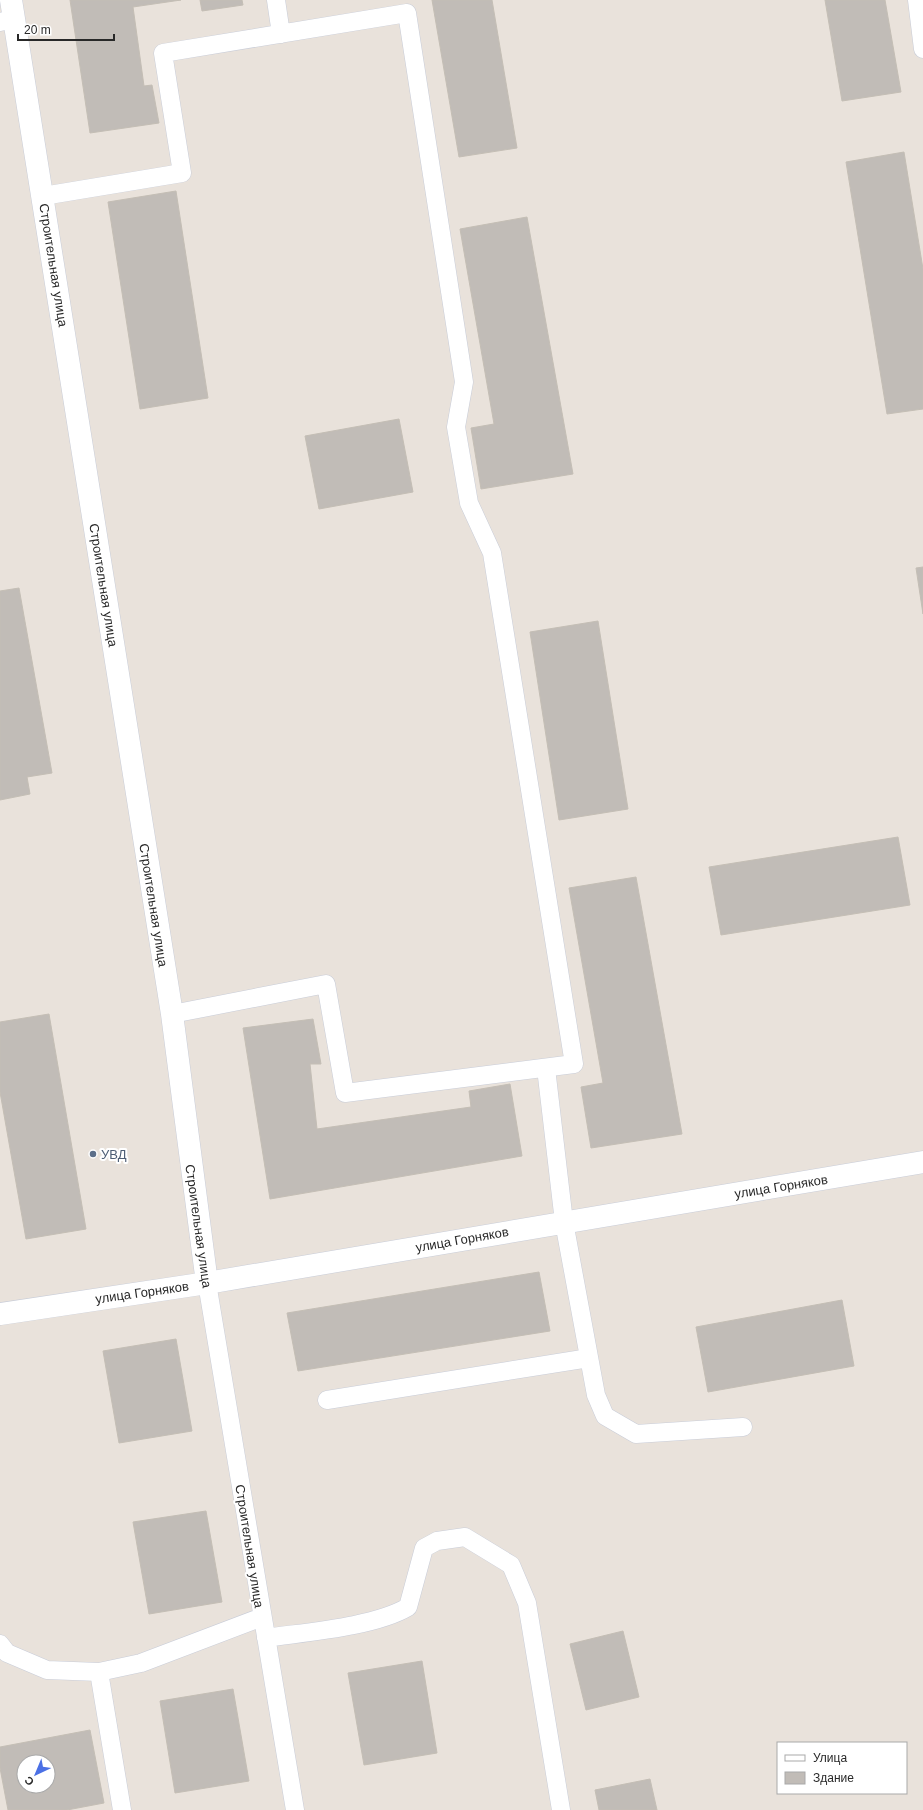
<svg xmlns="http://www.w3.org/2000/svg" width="923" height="1810" font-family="Helvetica,sans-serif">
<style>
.building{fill:#c1bcb7;stroke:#c4beb5;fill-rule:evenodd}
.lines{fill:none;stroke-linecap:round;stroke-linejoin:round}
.service-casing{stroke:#c9cdd8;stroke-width:19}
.minor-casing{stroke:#c9cdd8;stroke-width:23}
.service{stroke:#fff;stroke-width:18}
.minor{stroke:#fff;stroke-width:22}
.service-dot{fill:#5c6f8a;stroke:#fff;stroke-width:1.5}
.labels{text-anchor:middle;stroke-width:4;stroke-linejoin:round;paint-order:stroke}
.street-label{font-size:13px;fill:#282828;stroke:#fff}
.service-label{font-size:13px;fill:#4e5e75;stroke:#fff;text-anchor:start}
</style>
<rect width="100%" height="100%" fill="#e9e2db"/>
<path class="building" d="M70,0h111l-48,7 11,79 8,-1 7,38 -69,10z
M200,0h42l1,5 -41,6z
M432,0h60l25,148 -58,9z
M825,0h60l16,92 -59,9z
M904,152l19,117v140l-36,5 -41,-252z
M176,191l32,207 -68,11 -32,-207z
M527,217l46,257 -92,15 -10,-61 23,-4 -34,-195z
M399,419l14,73 -94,17 -14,-73z
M923,567v47l-7,-46z
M19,588l33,185 -25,4 3,17 -30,6v-209z
M598,621l30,188 -69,11 -29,-188z
M898,837l12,68 -189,30 -12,-68z
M636,877l46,257 -91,14 -10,-61 22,-4 -34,-195z
M49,1014l37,215 -60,10 -26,-147v-70z
M313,1019l8,45h-11l7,65 154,-22 -2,-16 41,-7 12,72 -252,43 -27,-171z
M539,1272l11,59 -252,40 -11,-58z
M842,1300l12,66 -146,26 -12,-65z
M176,1339l16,92 -73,12 -16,-92z
M206,1511l16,91 -73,12 -16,-92z
M623,1631l16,66 -53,13 -16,-66z
M422,1661l15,92 -73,12 -16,-92z
M233,1689l16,92 -74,12 -15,-92z
M90,1730l14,73 -37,7h-59l-8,-42v-21zM24,1762h24v24h-24z
M650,1779l7,31h-58l-4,-20z"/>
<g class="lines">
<defs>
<path id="service" d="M276,0l5,34
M917,0l6,49
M0,22l14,-3
M43,196l139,-23 -19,-120 244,-40 57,369 -8,45 13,76 23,50 82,511 -229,29 -19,-109 -154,30
M546,1068l18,154 32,173 9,21 31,18 107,-7
M207,1283l88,527
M327,1400l262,-42
M266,1638c40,-6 108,-11 142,-31l16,-59 13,-7 28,-4 46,28 16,38 34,207
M0,1644l7,9 40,17 52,2 42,-9 121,-46
M99,1672l23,138"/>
<path id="minor" d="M11,0l161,1014 35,269
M0,1314l207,-31 716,-121"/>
</defs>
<use href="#service" class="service-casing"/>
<use href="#minor" class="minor-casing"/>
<use href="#service" class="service"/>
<use href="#minor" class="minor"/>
</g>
<circle class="service-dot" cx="93" cy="1154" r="4"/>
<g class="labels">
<g class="street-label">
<text transform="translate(54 265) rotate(81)" y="5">Строительная улица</text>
<text transform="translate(104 585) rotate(81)" y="5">Строительная улица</text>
<text transform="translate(154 905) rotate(81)" y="5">Строительная улица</text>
<text transform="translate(781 1186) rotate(-9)" y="5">улица Горняков</text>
<text transform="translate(199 1226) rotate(82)" y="5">Строительная улица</text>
<text transform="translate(462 1239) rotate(-10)" y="5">улица Горняков</text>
<text transform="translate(142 1292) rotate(-8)" y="5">улица Горняков</text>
<text transform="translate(250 1546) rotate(81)" y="5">Строительная улица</text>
</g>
<g class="service-label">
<text x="101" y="1159">УВД</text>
</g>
</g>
<rect x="777" y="1742" width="130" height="52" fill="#ffffff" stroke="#a9a9a9"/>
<rect x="785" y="1755" width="20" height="6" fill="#ffffff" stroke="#a9a9a9"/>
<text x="813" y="1762" font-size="12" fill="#282828">Улица</text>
<rect x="785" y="1772" width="20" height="12" fill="#c1bcb7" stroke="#a9a9a9"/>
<text x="813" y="1782" font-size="12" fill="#282828">Здание</text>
<g transform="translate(36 1774) rotate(224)"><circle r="19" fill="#ffffff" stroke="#a9a9a9"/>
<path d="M0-3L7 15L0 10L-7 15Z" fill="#4b70e5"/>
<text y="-6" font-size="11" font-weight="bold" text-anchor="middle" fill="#282828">С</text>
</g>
<path d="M18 34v6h96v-6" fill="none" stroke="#282828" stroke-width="2"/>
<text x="24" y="34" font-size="12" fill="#282828" stroke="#ffffff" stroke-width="3" paint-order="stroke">20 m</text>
</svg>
